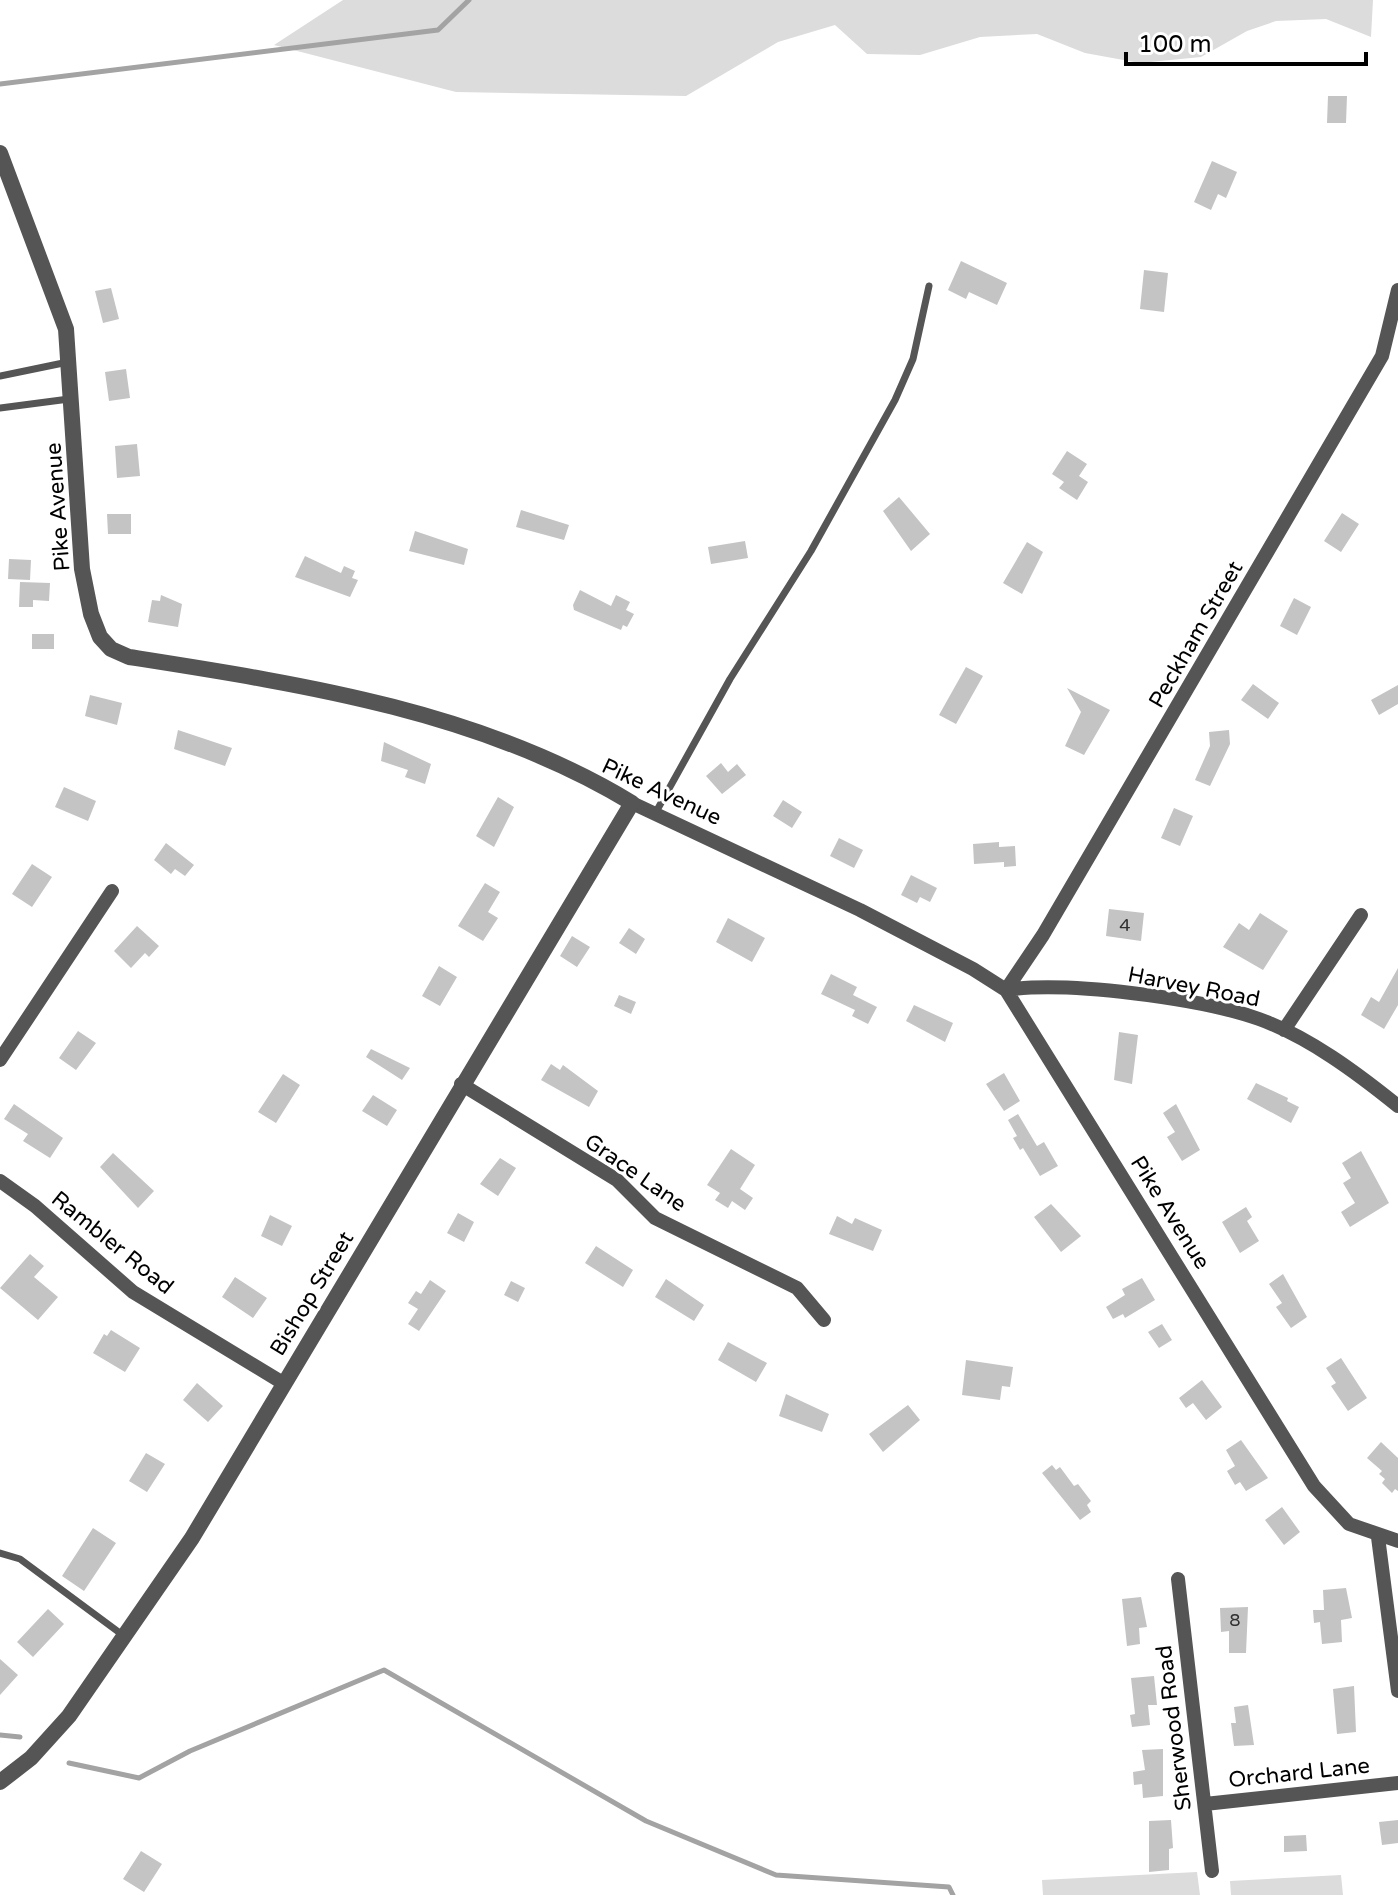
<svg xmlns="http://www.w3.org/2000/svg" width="1398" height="1895" font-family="'Varela Round',sans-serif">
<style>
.green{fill:#dcdcdc}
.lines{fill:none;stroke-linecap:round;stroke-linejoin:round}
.stream{stroke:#a3a3a3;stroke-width:5}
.building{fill:#c4c4c4}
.service{stroke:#555;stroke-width:7}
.minor{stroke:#555;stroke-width:14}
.tertiary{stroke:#555;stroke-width:16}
.labels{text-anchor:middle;stroke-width:6;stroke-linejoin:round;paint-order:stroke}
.number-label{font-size:18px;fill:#313131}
.street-label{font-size:22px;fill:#000;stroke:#fff}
</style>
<rect width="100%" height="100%" fill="#fff"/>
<path class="green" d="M343,0h1030l-2,37 -45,-18 -50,2 -29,10 -46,26 -61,6 -55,-10 -48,-19 -57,3 -60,18 -53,-1 -32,-29 -57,17 -92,54 -230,-4 -182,-47z
M1197,1872l3,23h-157l-1,-15z
M1341,1875l2,20h-112l-1,-14z"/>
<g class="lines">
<path class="stream" d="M0,84l438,-54 31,-30
M0,1735l20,2
M69,1763l70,15 51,-27 194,-81 262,151 130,54 173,12 4,8"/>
</g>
<path class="building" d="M1328,96h19l-1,27h-19z
M1212,161l25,11 -11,26 -8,-4 -7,16 -17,-8z
M961,261l46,22 -10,22 -28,-13 -3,7 -18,-9z
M1144,270l24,3 -4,39 -24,-3z
M111,288l8,31 -16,4 -8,-32z
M126,369l4,29 -21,3 -4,-29z
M137,444l3,32 -23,2 -2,-32z
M1067,451l20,13 -8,12 9,6 -11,18 -18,-12 5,-6 -12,-8z
M899,497l31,37 -19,17 -28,-40z
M521,510l48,15 -5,15 -48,-13z
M1342,513l17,11 -18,28 -17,-11z
M107,514h24v20h-23z
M415,531l53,18 -4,16 -55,-14z
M745,541l3,17 -37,6 -3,-17z
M1027,542l16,10 -21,42 -19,-11z
M305,556l36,17 3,-7 11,5 -3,7 6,2 -8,17 -55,-20z
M9,559l22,1 -1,20 -22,-1z
M20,582l30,1 -1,18 -16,-1v7h-14z
M580,590l31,16 5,-11 14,7 -4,8 8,4 -7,13 -4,-2 -2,5 -47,-20 -1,-5z
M161,595l21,9 -4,23 -30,-5 4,-22 8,1z
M1294,598l17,9 -14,28 -17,-9z
M32,634h22v15h-22z
M966,667l17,9 -27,48 -17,-9z
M1253,684l26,19 -11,16 -27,-19z
M1398,685v19l-19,11 -8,-15z
M1067,688l43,22 -26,45 -19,-9 16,-34z
M90,695l32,8 -5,22 -32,-9z
M178,730l54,18 -7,18 -51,-17z
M1229,730l1,14 -20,42 -15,-6 15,-34 -1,-14z
M384,742l47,22 -6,20 -20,-7 3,-7 -27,-9z
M721,763l7,9 9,-8 9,11 -24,19 -16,-18z
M64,787l32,14 -8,20 -33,-14z
M498,797l16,10 -20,40 -18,-11z
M783,800l19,12 -10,16 -19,-12z
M1174,808l19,8 -13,30 -19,-8z
M839,838l24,12 -9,18 -24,-12z
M999,842v5l16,-1 1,20 -12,1v-5l-30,2 -1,-20z
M166,843l28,22 -9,11 -10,-7 -4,5 -17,-14z
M32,864l20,13 -20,30 -20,-13z
M911,875l26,13 -7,14 -10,-5 -3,6 -16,-8z
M485,883l15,9 -12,20 10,6 -15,23 -25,-15z
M1109,909l35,4 -3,28 -35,-5z
M1260,913l28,18 -25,39 -40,-23 16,-24 10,7z
M728,918l37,20 -13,24 -36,-20z
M137,926l22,20 -10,11 -4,-4 -14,15 -17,-17z
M629,928l16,11 -9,15 -17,-11z
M572,936l18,11 -13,20 -17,-11z
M439,966l18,11 -17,29 -18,-10z
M1398,968v37l-14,24 -23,-14 10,-18 8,5z
M831,974l26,13 -4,8 24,12 -9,17 -16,-8 3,-6 -34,-16z
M619,995l17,7 -5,12 -17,-8z
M914,1005l39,18 -8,19 -39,-21z
M78,1031l18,12 -20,27 -17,-12z
M1119,1032l19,3 -6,49 -18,-4z
M371,1049l39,19 -8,12 -36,-23z
M551,1064l9,6 3,-5 35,26 -9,16 -48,-27z
M1004,1073l16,28 -16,10 -18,-27z
M283,1074l17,11 -24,38 -18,-11z
M1256,1083l32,15 -1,3 12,6 -8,16 -44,-24z
M373,1095l24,15 -10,16 -25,-15z
M14,1104l49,34 -13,20 -27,-17 5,-7 -24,-15z
M1176,1104l24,46 -18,11 -15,-24 8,-5 -12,-19z
M1018,1114l19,32 7,-4 14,24 -18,10 -17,-28 -3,2 -7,-12 4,-2 -9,-16z
M731,1149l24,16 -15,24 13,9 -8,12 -13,-9 -4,7 -13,-8 5,-7 -13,-8z
M1361,1151l28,52 -39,24 -9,-15 14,-9 -12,-20 8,-5 -9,-15z
M113,1153l41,38 -16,17 -38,-41z
M500,1158l16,10 -18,28 -18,-12z
M1051,1204l30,32 -20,16 -27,-35z
M1246,1207l6,10 -5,4 12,20 -19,12 -18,-31z
M458,1213l16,9 -10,20 -17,-9z
M270,1215l22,11 -10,20 -21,-10z
M837,1216l15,8 3,-6 27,12 -9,21 -44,-17z
M596,1246l37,24 -10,17 -38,-24z
M30,1254l14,12 -10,11 24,20 -20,23 -38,-32z
M1283,1274l24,43 -16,11 -15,-21 6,-4 -13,-19z
M235,1277l32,21 -14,20 -31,-21z
M1142,1278l13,22 -30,18 -2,-4 -10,5 -7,-12 19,-12 -3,-6z
M666,1279l38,26 -10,16 -39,-24z
M430,1280l16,11 -27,40 -11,-7 10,-15 -10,-6 8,-12 5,3z
M511,1281l14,7 -7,14 -14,-7z
M1162,1324l10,16 -13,8 -11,-16z
M111,1330l29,18 -15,24 -32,-19 11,-19 3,2z
M728,1342l39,21 -11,19 -38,-22z
M1341,1358l26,40 -19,13 -17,-25 5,-3 -10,-15z
M966,1360l47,7 -3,20 -8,-1 -2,14 -38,-5z
M1202,1380l20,27 -16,13 -13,-17 -7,5 -7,-10z
M197,1383l26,23 -15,16 -25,-22z
M786,1394l43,20 -7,18 -43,-16z
M908,1405l12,15 -37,32 -14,-18z
M1241,1440l27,38 -22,13 -6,-9 -5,3 -8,-14 8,-5 -9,-16z
M1381,1442l17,16v33l-3,-2 -3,4 -10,-10 3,-4 -6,-5 3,-3 -15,-13z
M146,1453l19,11 -18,28 -18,-11z
M1052,1465l4,5 4,-3 14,19 4,-2 13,17 -4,4 4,7 -11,8 -38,-47z
M1282,1507l18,25 -16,13 -19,-25z
M93,1528l23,15 -32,48 -22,-15z
M1346,1588l6,30 -11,2 1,22 -20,2 -2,-22 -6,1 -1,-13h11l-1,-20z
M1141,1597l6,30 -8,1 1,16 -13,2 -5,-47z
M1248,1607l-2,46h-17v-22l-8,1 -1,-24z
M48,1609l16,15 -31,33 -16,-15z
M0,1659l18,16 -18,20z
M1154,1676l3,29h-9l2,20 -18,2 -2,-12 5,-1 -4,-36z
M1354,1686l2,46 -19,2 -4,-45z
M1248,1705l6,40 -20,1 -3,-23h5l-2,-16z
M1163,1749v47l-20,2 -1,-14 -8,1 -1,-13 12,-2 -3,-20z
M1171,1820l2,28 -4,1v21l-20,2v-51z
M1398,1820v23l-16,2 -3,-23z
M1306,1835l1,16 -23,1v-16z
M141,1851l21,13 -18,28 -21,-13z"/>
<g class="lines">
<path class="service" d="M0,376l68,-14
M0,408l69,-9
M656,812l74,-133 81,-128 84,-151 18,-41 16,-73
M0,1553l20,6 104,77"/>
<path class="minor" d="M632,803l228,107 113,59 33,21 308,496 35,38 49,17
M1006,990l37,-55 339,-579 16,-66
M1006,990c61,-9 194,8 253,29 50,18 98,54 139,87
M1284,1030l77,-115
M0,1060l112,-169
M461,1084l156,96 38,38 142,70 27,32
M0,1181l35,25 98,86 150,91
M1378,1537l20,154
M1178,1579l34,292
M1205,1804l193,-21"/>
<path class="tertiary" d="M0,153l66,176 16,240 9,45 9,23 11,12 18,8c172,27 352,54 503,146l-440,735 -123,178 -38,42 -31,24"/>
</g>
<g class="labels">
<g class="number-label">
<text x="1125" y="931">4</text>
<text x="1235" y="1626">8</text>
</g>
<g class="street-label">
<text transform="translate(57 507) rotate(-94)" y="8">Pike Avenue</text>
<text transform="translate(1195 634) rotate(-60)" y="8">Peckham Street</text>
<text transform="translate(662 791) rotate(25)" y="8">Pike Avenue</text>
<text transform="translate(1194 986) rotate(11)" y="8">Harvey Road</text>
<text transform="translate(636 1172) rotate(35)" y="8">Grace Lane</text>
<text transform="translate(1171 1212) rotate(58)" y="8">Pike Avenue</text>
<text transform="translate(113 1242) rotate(39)" y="8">Rambler Road</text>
<text transform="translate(311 1293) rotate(-59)" y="8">Bishop Street</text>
<text transform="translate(1173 1728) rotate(-97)" y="8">Sherwood Road</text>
<text transform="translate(1299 1772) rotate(-6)" y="8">Orchard Lane</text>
</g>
</g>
<path d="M1126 52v12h240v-12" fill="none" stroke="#000000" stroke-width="4"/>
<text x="1138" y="52" font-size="24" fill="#000000" stroke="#ffffff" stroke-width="6" paint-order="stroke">100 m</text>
</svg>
